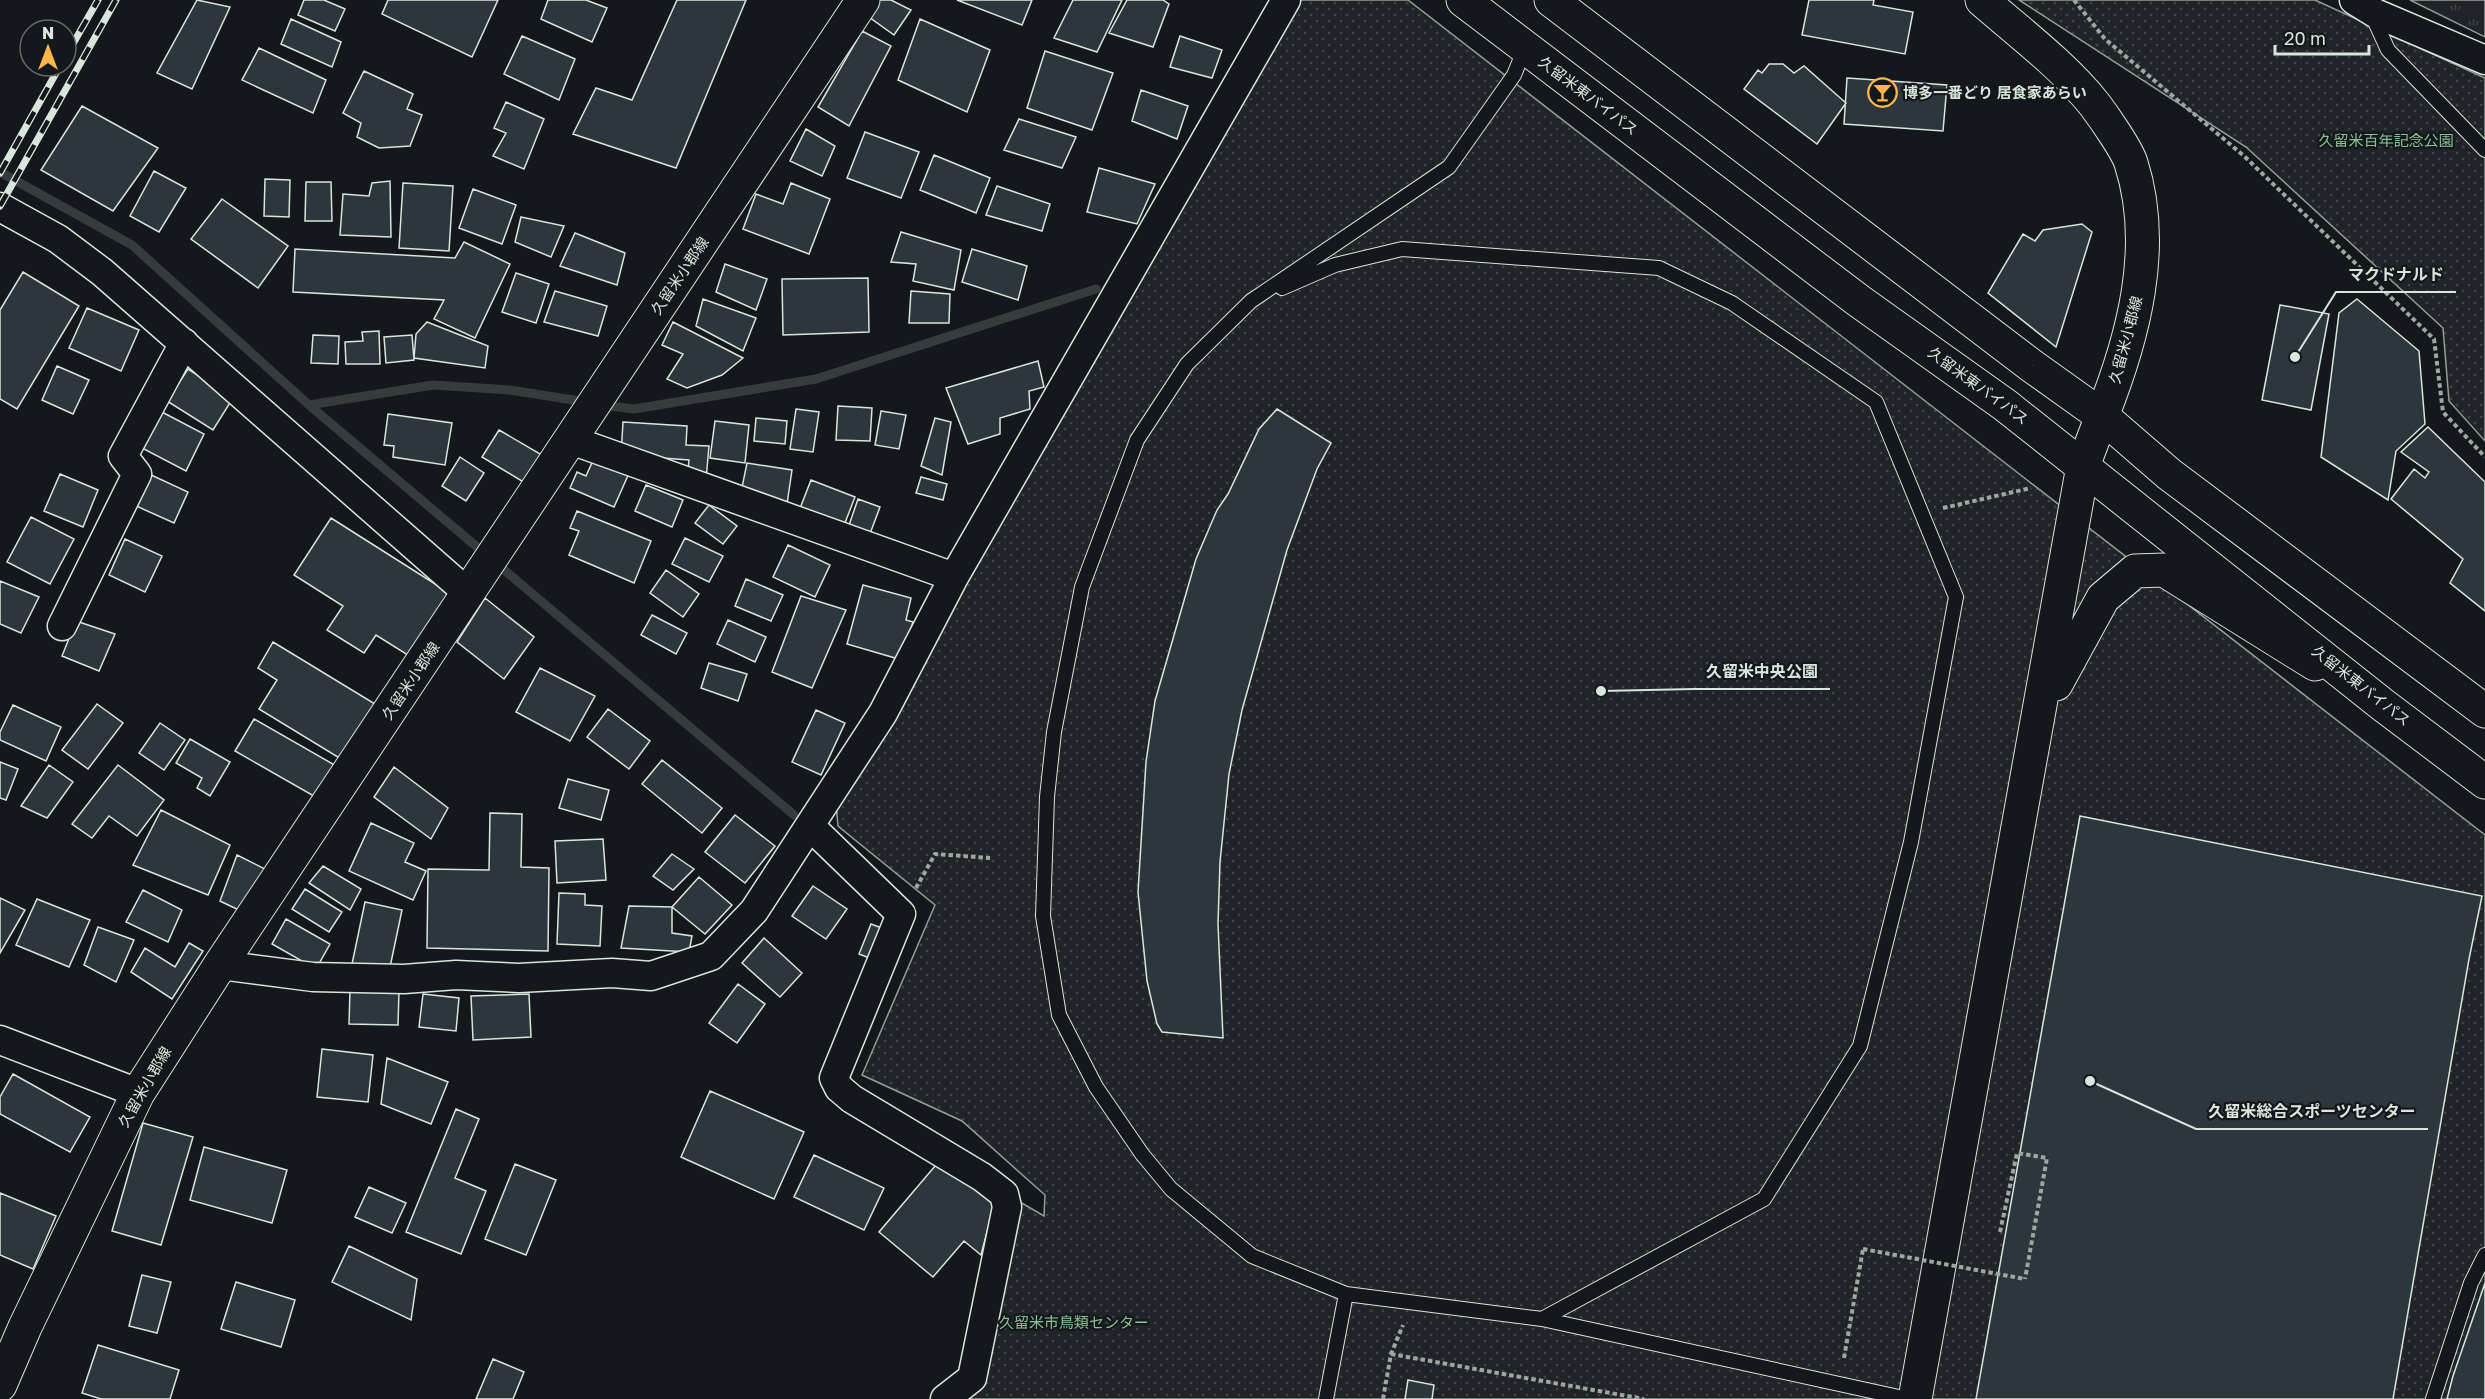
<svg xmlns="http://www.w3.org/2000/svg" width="2485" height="1399" font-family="'Golos Text','Noto Sans JP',sans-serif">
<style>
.grass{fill:url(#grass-tufts);stroke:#939e99;stroke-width:1.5}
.park{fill:url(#park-dots);stroke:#939e99;stroke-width:1.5}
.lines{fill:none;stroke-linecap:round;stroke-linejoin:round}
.stream{stroke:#363b3e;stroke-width:9}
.building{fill:#2c363c;stroke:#d8e6dc;stroke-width:1.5}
.service-casing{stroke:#d8e6dc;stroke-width:16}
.minor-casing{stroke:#d8e6dc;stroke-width:31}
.tertiary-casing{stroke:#d8e6dc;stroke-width:35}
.primary-casing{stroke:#d8e6dc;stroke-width:35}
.trunk-casing{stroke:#d8e6dc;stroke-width:35}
.path{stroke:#9da8a2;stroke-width:4;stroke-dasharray:4.5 3;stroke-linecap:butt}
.service{stroke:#14181c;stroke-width:14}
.minor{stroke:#14181c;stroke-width:28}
.tertiary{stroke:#14181c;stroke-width:33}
.primary{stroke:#14181c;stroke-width:33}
.trunk{stroke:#14181c;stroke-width:33}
.rail-casing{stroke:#d8e6dc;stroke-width:7}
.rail{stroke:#14181c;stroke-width:4.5;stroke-dasharray:14;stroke-linecap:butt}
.path-bridge{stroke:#9da8a2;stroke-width:4;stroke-dasharray:4.5 3;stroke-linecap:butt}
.labels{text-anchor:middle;stroke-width:4.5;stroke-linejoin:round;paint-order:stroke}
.poi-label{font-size:15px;font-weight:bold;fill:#d8e6dc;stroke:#14181c;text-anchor:start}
.street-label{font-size:15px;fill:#d8e6dc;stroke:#14181c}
.park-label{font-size:15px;fill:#8ac095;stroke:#14181c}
.leader{fill:none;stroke:#d8e6dc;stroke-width:2}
.callout-dot{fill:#d8e6dc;stroke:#14181c;stroke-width:2}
.callout-label{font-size:16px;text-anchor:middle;font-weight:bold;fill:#d8e6dc;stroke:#14181c;stroke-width:4.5;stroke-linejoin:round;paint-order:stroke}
</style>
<defs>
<pattern id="grass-tufts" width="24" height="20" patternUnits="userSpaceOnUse" patternTransform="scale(1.5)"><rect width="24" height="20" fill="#202428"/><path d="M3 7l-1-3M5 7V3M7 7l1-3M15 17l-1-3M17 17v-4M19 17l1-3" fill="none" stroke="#404447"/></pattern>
<pattern id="park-dots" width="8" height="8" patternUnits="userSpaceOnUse" patternTransform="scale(1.5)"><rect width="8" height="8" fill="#202428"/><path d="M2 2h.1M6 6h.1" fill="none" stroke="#404447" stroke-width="1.8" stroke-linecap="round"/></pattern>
</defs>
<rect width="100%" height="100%" fill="#14181c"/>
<path class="grass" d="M2410,0h75v37z"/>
<path class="park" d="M1301,0h107l1077,835v564h-1516l14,-20 37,-177 24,14 1,-21 -83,-74 -100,-46 73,-170 -97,-79 -2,-22 133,-226z
M2019,0h296l170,78v363l-36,-40 -6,-73 -197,-181z"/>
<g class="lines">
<path class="stream" d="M0,172l132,73 177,160 485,410
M309,405l124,-20 77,5 76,12
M603,405l31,4 182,-30 280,-90"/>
</g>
<path class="building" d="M197,0l33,7 -38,82 -35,-16z
M304,0h20l21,9 -10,22 -37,-16z
M388,0h110l-26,57 -90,-43z
M548,0h38l21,8 -15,34 -51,-23z
M677,0h69l-70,168 -103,-34 23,-46 36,12z
M879,0h12l20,10 -17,25 -25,-18z
M957,0h75l-10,25z
M1073,0h49l-25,52 -43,-14z
M1127,0h36l6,4 -16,43 -44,-14z
M1809,0h65l-1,5 40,7 -8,42 -103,-19z
M291,19l50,23 -9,25 -51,-23z
M920,19l70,31 -23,62 -69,-32z
M862,31l29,15 -42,80 -31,-19z
M522,36l53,23 -16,41 -55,-26z
M1180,36l42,14 -10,28 -42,-11z
M259,48l67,32 -13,33 -71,-33z
M1045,51l68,22 -21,57 -65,-22z
M1769,64h14l11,9 10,-7 42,37 -29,41 -73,-55 14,-19 4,3z
M364,71l49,23 -6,15 15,6 -12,31 -31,2 -22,-11 4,-14 -18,-10z
M1847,78l100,7 -4,46 -99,-7z
M1141,90l47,16 -11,33 -45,-18z
M506,102l38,17 -20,50 -31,-13 13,-23 -12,-5z
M82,106l76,42 -45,63 -72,-41z
M1019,119l57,18 -14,31 -58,-18z
M806,129l29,17 -13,30 -32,-15z
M865,132l54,20 -18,46 -54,-20z
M934,155l56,23 -14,35 -56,-23z
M1099,168l56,16 -18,40 -50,-12z
M154,171l32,17 -27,44 -29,-16z
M265,179l25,1 -1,37 -25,-1z
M390,181l1,56 -51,-2 3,-41 26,2 3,-13z
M306,182h25l1,39h-27z
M403,183l50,3 -4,65 -50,-3z
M791,183l39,16 -21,55 -66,-25 13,-35 27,10z
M997,186l53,18 -8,27 -56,-16z
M473,189l43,16 -14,39 -43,-16z
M222,199l66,47 -30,42 -67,-49z
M521,217l43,9 -13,31 -36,-15z
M2082,224l10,8 -36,115 -68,-54 35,-59 12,7 8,-11z
M901,232l60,18 -7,40 -41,-9 3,-17 -25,-2z
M575,233l50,20 -8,32 -57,-19z
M464,242l46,22 -35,74 -41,-19 10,-19 -151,-8 2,-43 160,9z
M972,249l55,17 -9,34 -56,-18z
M725,264l42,15 -11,31 -40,-18z
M23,272l56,34 -62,103 -17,-10v-89z
M516,273l33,11 -13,39 -34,-11z
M868,278l1,54 -86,3 -1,-56z
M555,291l52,15 -9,30 -54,-14z
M911,291l39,3 -1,29h-40z
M703,299l53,19 -13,33 -47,-25z
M2357,299l62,52 6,73 -29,27 -8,49 -67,-43 18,-144z
M2280,305l49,9 -18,96 -49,-10z
M87,308l52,22 -18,41 -52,-23z
M427,322l61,24 -3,22 -71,-10 2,-24z
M673,322l70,36 -21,17 -35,13 -20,-9 16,-25 -21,-9z
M379,331l1,33h-34l-1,-22 18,-1 -1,-9z
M313,335l26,1 -1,28 -27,-1z
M412,335l2,25 -28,3 -2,-26z
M1038,361l6,26 -15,4 1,18 -30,9v16l-32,10 -22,-56z
M57,366l32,14 -16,34 -31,-14z
M188,369l45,29 -20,32 -46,-29z
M838,406l34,2 -2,33 -34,-1z
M796,409l23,3 -6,40 -23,-3z
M1277,409l54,34 -14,26 -30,81 -45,160 -13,64 -9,88 -2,62 5,114 -61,-6 -5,-8 -10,-43 -9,-89 8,-130 9,-61 41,-142 21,-49 11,-16 31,-65z
M160,411l44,23 -18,37 -46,-24z
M881,411l25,4 -7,34 -24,-4z
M388,414l64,9 -7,42 -52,-8 1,-11 -10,-1z
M756,418l31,3 -2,23 -31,-3z
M935,418l16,4 -9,53 -21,-9z
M715,421l34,4 -4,38 -35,-5z
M623,422l64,4 -1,19 23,1 -3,34 -19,-1 2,-19 -68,-5z
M2428,427l57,55v129l-35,-28 13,-24 -72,-60 23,-30 11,9 4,-6 -28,-20z
M499,430l48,28 -17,28 -48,-29z
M595,456l35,15 -16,36 -44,-19 7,-16 9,4z
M460,457l24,16 -18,28 -24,-15z
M747,463l45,7 -5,34 -47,-7z
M60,474l38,16 -15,37 -39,-16z
M149,474l39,18 -14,31 -40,-18z
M921,477l26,7 -4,16 -27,-7z
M811,480l44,17 -12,31 -44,-17z
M646,485l37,15 -11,27 -37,-16z
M858,499l22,8 -12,32 -21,-8z
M709,505l28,21 -14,18 -28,-21z
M577,511l74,30 -17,42 -65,-28 10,-24 -9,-3z
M31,517l43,22 -24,45 -43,-22z
M331,518l120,76 -40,63 -35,-22 -12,18 -37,-23 16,-24 -49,-31z
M685,538l38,18 -14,26 -37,-18z
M125,539l37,17 -17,36 -36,-17z
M788,545l42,20 -15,32 -42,-20z
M666,570l33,24 -16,23 -33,-24z
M746,579l37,16 -12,26 -36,-15z
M0,581l39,16 -18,36 -21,-9z
M863,585l48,13 -5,22 7,2 -11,38 -55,-16z
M801,596l45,14 -34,78 -40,-16z
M485,598l49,39 -30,42 -47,-37z
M652,615l35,18 -11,21 -35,-19z
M728,620l38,17 -11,25 -38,-18z
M76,621l39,13 -16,37 -37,-15z
M273,642l102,62 -34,55 -82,-50 18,-29 -19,-12z
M709,663l38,11 -9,27 -37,-13z
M540,668l55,28 -25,45 -54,-29z
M97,704l26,19 -35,46 -26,-19z
M13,705l48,22 -15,34 -46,-21v-8z
M608,709l42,32 -21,28 -42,-32z
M816,710l29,13 -24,52 -29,-13z
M254,719l84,48 -19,32 -84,-48z
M160,723l25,17 -21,30 -25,-17z
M190,739l40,23 -20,34 -13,-8 5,-10 -26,-15z
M662,760l60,48 -20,25 -60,-49z
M0,762l18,7 -12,31 -6,-2z
M49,765l24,17 -26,36 -26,-12z
M118,765l46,35 -27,36 -28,-20 -17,22 -20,-14z
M394,767l54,41 -17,31 -57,-42z
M568,779l41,11 -8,30 -42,-12z
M161,810l69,35 -22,50 -75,-30z
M490,813l32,1 -1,53 28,1 -1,83 -121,-3 1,-79 61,1z
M735,815l40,31 -30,37 -40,-31z
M2080,816l402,80 -13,63 -76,440h-417z
M371,823l43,20 -9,19 21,9 -13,29 -64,-29z
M603,839l3,41 -49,3 -2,-42z
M672,854l22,15 -21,21 -20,-14z
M237,855l28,14 -20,44 -25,-12z
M323,866l38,23 -11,21 -41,-27z
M699,877l33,28 -27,29 -33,-27z
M813,886l34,23 -21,30 -34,-23z
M305,889l37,23 -13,20 -37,-23z
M143,890l39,20 -14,32 -42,-20z
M559,893l26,1v11l17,1 -2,40 -43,-2z
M0,898l25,12 -25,43z
M37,899l53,21 -21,47 -53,-22z
M365,902l37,8 -13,62 -37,-8z
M629,906l43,1v26l20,3 -3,16 -68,-4z
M286,919l44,25 -14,25 -44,-25z
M871,924l16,6 -12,30 -16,-6z
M98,927l36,13 -18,42 -32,-17z
M764,938l38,35 -22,24 -38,-34z
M189,943l14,8 -31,48 -41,-27 14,-24 30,19z
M738,984l27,20 -28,39 -28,-20z
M350,990l49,1 -1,34 -49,-1z
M423,994l36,4 -3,33 -37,-4z
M529,994l2,43 -58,3 -2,-44z
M322,1049l51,6 -5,47 -51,-5z
M387,1058l61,24 -17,42 -50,-20z
M13,1074l77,43 -20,35 -70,-38v-17z
M710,1091l94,41 -30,67 -93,-42z
M456,1109l23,10 -24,59 31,13 -25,63 -55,-22z
M143,1123l50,14 -32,108 -49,-14z
M204,1147l83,23 -15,53 -82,-23z
M814,1155l70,33 -20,42 -70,-33z
M941,1159l53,46 -13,50 -17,-14 -31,36 -54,-45z
M515,1164l41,16 -30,75 -41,-16z
M369,1187l37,16 -14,30 -37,-16z
M0,1193l56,23 -23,53 -33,-14z
M349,1246l68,33 -6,41 -79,-38z
M142,1275l29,7 -14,51 -28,-7z
M236,1282l59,18 -14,47 -60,-18z
M2485,1283v116h-38l6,-23z
M98,1345l81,25 -9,29h-69l-19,-6z
M493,1359l31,13 -11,27h-37z
M1408,1380l26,5 -2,14h-27z"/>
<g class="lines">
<defs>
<path id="service" d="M2372,15l16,35 97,100
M1525,48l-11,27 -65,92 -198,134 -64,63 -50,76 -55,147 -28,145 -7,65 -4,119 16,99 37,72 46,67 29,35 81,67 94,38 196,25 366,80
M1282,288l53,-23 67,-16 257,19 73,35 144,99 80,195 -45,245 -51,204 -96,153 -222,120
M1326,1399l20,-105
M2433,1399l38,-116 14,-28"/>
<path id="minor" d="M2354,0l21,13 110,47
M0,207l58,32 44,33 367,322
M571,440l383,137
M62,626l75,-152 -14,-18 61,-113
M810,826l91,88 -67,164 5,10 13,11 130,78 22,17 3,13 -35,171 -27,21
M220,965l93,12 91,2 52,-4 63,3 93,-5 39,3 60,-20 43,-45 129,-198 71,-136 332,-577
M0,1040l138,53"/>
<path id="tertiary" d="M2056,684l47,-86 32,-27 29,-1 151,94
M1915,1399l168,-933 19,-50"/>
<path id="primary" d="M1982,0c37,32 83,67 113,105 9,12 32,45 36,58 27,84 2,175 -29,253
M0,1385l25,-58 113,-234 82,-128 643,-965"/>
<path id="trunk" d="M1463,0l396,301 146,104 378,300 102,77
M1551,0l481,366 70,50 67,58 316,237"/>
</defs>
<use href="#service" class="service-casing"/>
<use href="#minor" class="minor-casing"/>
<use href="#tertiary" class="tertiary-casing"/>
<use href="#primary" class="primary-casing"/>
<use href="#trunk" class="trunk-casing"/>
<path class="path" d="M2074,0l31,39 139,117 190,183 9,73 42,45
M1943,508l88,-20
M916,888l19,-34 55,4
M2000,1232l17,-79 30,5 -22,121
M1391,1354l253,45
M1844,1358l19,-109
M1383,1399l8,-45 12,-29"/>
<use href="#service" class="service"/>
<use href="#minor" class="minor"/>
<use href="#tertiary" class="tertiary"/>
<use href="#primary" class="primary"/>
<use href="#trunk" class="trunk"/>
<defs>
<path id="rail" d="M66,56l32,-56
M0,173l60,-107
M0,206l116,-206"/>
</defs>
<use href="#rail" class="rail-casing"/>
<use href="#rail" class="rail"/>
<path class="path-bridge" d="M1863,1249l162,30"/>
</g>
<defs>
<symbol id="bar-ring" viewBox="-11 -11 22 22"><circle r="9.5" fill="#14181c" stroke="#ffb74d" stroke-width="1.5"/><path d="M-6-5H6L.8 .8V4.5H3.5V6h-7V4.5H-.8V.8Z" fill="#ffb74d"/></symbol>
</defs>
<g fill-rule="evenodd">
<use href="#bar-ring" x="1866" y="76" width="33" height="33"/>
</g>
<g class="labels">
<g class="poi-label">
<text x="1903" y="98">博多一番どり 居食家あらい</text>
</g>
<g class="street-label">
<text transform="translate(1588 96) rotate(37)" y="5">久留米東バイパス</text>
<text transform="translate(680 276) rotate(-56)" y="5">久留米小郡線</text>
<text transform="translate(2126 340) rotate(-75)" y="5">久留米小郡線</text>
<text transform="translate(1978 386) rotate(36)" y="5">久留米東バイパス</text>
<text transform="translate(411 681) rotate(-56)" y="5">久留米小郡線</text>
<text transform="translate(2361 686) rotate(38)" y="5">久留米東バイパス</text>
<text transform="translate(145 1087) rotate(-60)" y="5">久留米小郡線</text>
</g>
<g class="park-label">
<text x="2386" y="146">久留米百年記念公園</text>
<text x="1074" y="1328">久留米市鳥類センター</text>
</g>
</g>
<path class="leader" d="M2295 357L2336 292H2456M1601 691L1694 689H1830M2090 1081L2196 1129H2428"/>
<g class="callout-dot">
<circle cx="2295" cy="357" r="6"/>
<circle cx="1601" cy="691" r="6"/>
<circle cx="2090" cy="1081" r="6"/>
</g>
<g class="callout-label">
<text x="2396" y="280">マクドナルド</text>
<text x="1762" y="677">久留米中央公園</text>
<text x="2312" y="1117">久留米総合スポーツセンター</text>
</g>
<g transform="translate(48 48)"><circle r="28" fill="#14181c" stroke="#626a69" stroke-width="1.5"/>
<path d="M0-4.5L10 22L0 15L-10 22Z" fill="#ffb74d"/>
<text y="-9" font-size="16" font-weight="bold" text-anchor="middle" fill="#d8e6dc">N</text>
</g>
<path d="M2275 45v9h94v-9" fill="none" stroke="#d8e6dc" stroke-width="3"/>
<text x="2284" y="45" font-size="18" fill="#d8e6dc" stroke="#14181c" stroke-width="4.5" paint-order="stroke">20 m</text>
</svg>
